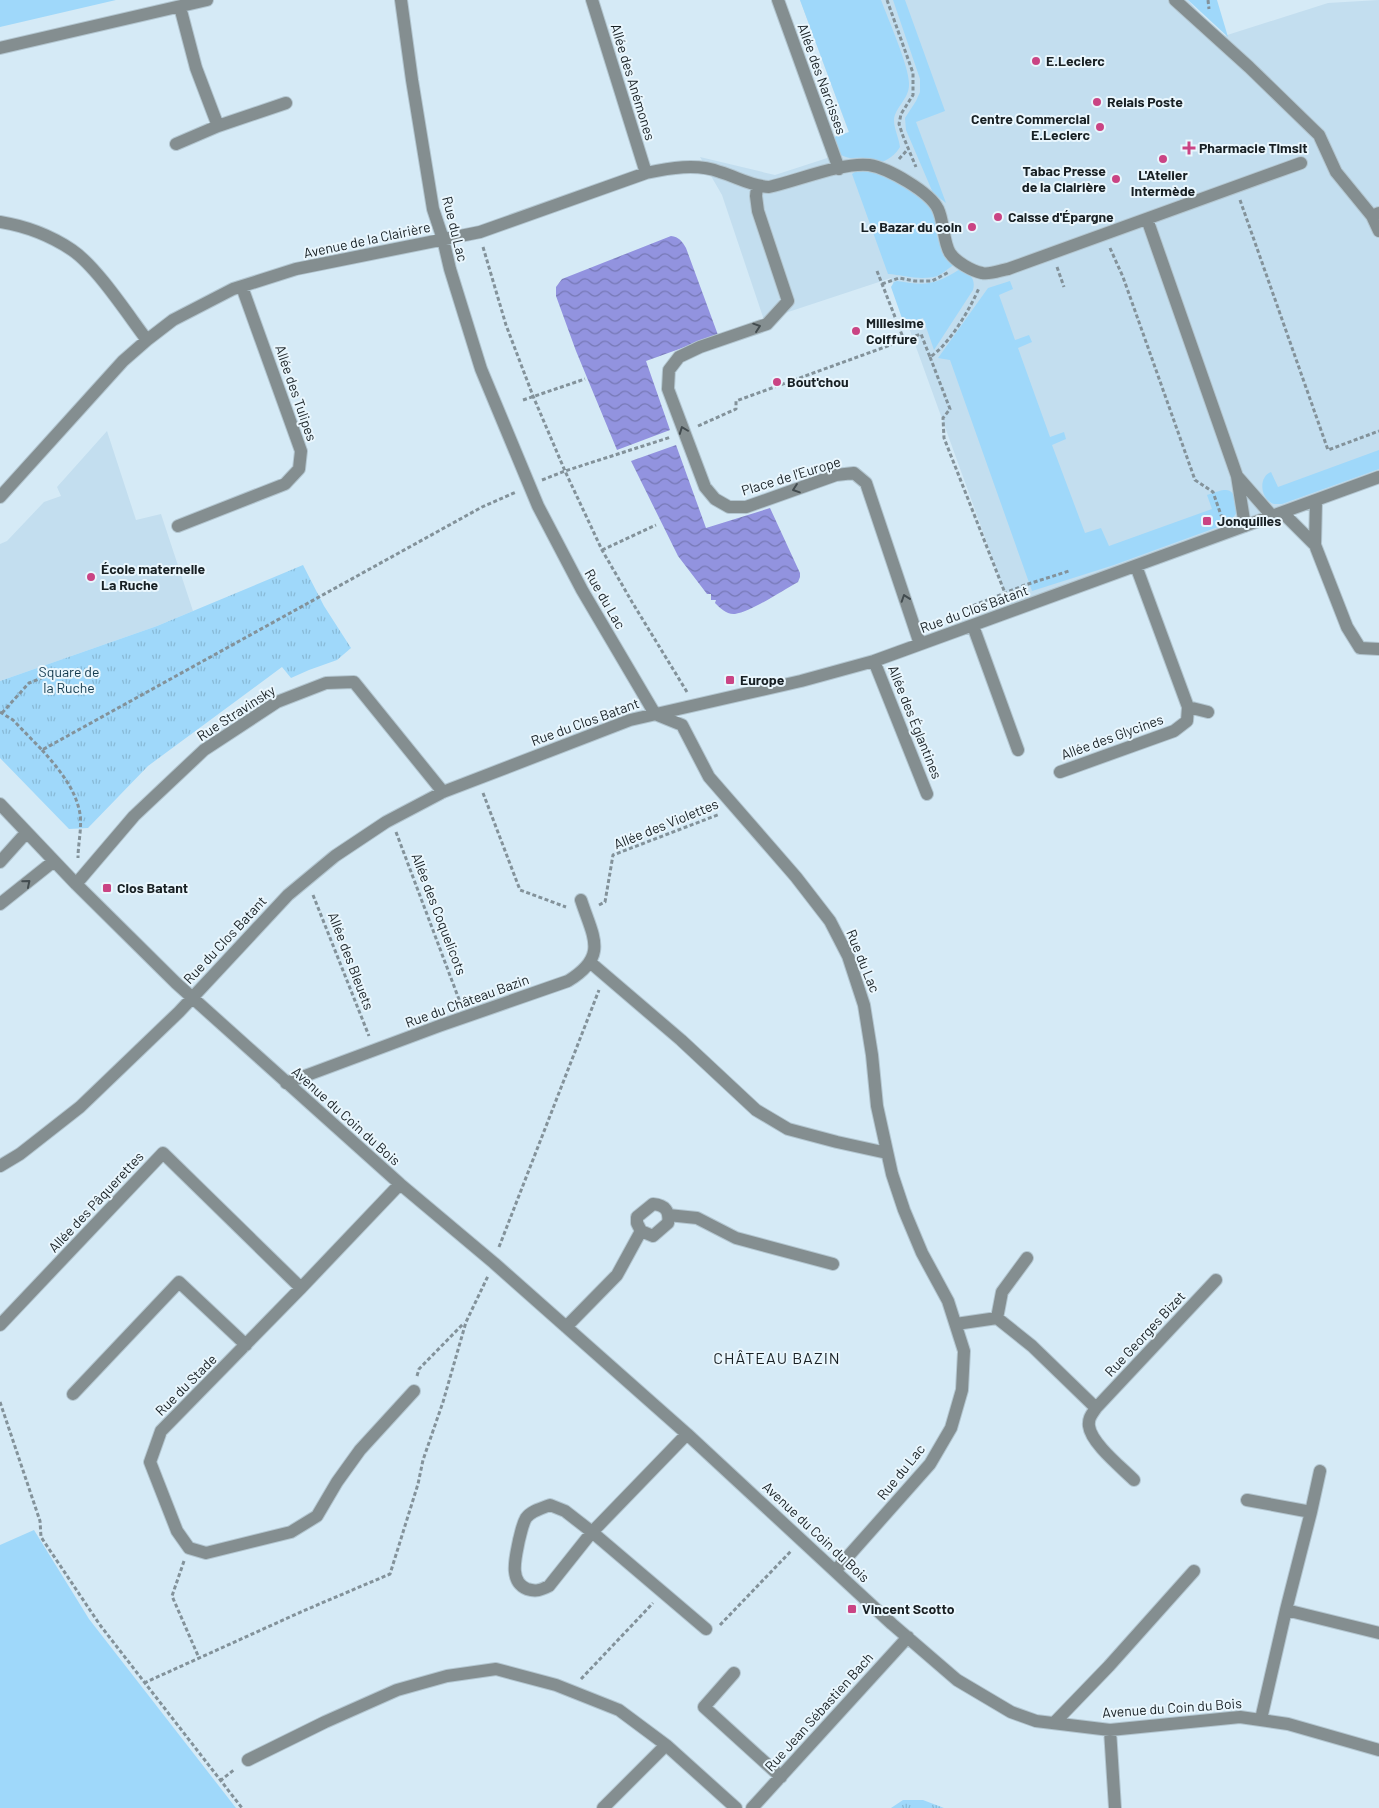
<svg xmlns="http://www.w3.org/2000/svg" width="1379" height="1808" font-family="Barlow,sans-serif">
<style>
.built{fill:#c3deef}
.grass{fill:#9fd8fa}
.park{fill:url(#park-tufts)}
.water{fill:url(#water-waves)}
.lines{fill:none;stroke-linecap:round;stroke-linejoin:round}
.minor-casing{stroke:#b3c6d0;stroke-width:14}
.path{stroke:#83929a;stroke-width:3;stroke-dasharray:4 2.5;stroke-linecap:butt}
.minor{stroke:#848e90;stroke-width:12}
.oneway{stroke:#434c4f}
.poi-dot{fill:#ca4484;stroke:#e9f6fd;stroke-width:2}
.labels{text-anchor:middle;stroke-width:4;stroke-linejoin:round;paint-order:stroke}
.poi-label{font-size:14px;font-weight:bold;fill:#182024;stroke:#e9f6fd;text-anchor:start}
.street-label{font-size:14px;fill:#182024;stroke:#e9f6fd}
.park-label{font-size:14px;fill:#11384c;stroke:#e9f6fd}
.quarter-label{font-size:16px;letter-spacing:1px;fill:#182024;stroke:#e9f6fd}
</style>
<defs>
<pattern id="park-tufts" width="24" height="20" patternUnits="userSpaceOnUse" patternTransform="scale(1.25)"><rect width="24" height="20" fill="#9fd8fa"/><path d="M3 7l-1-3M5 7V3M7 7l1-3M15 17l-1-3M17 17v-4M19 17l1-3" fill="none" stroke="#88b9d6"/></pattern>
<pattern id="water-waves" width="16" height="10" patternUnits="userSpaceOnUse" patternTransform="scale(1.25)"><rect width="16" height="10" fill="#9293df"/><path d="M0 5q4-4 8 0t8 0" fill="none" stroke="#7678b5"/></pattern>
</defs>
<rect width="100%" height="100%" fill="#d5eaf6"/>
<path class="built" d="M800,0h388l33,37 107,-34 51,-3v477l-367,135 -121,-334 -127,42 -42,-125 -22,-38 75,18 80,-26z
M107,431l29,89 25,-6 32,97 -36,15 -157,55v-137l7,-3 37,-39 17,-6 -4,-9z"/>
<path class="grass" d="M0,0h116l-116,27z
M800,0h81c7,19 29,68 28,85 0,14 -14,22 -15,35 0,9 5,18 6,27 -4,7 -14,16 -23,15 -4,-1 -8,-4 -12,-4 -10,-1 -14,2 -24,-3l-7,-18 15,-5z
M893,0h12l40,111 -29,11 30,81 -13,-10 -27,-63 -1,-12 11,-17 4,-9v-13z
M1188,0h29l11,37z
M861,168l36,11 33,27 5,12 2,18 6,18 11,11c-6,3 -11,9 -17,11 -16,5 -33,-1 -49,-2l-36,-100z
M960,269c10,4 16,10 13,21l-39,60 -11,-32 -19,6 -13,-37 3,-5 3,-1c30,5 38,4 63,-12z
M1010,281l3,8 -14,6 16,45 14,-5 3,7 -14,6 32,89 14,-5 2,7 -14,6 33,88 16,-5 8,18 103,-37 -5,-14c22,-8 27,-9 31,16l-9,12 -115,42 -82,26 -82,-231 -12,-2 50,-70z
M1379,450v19l-97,35c-3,0 -6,0 -8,0 -14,-5 -16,-27 -3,-32l7,15z
M34,1530l55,89 147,189h-236v-263z"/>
<path class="park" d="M303,565l21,41 27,42 -14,12 -28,10 -18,8 -9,-11 -134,99 -60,62 -19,1 -69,-71v-77l157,-55z
M903,1800h20l21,8h-53z"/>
<path class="water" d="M671,236c8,1 11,5 15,12l32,87 -72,26 24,69 -53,20 -41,-99 -20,-55v-9l6,-8z
M676,445l30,83 64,-20 30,65v4l-2,5c-15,8 -47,30 -63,32 -8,1 -15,-6 -20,-11l1,-3h-5v-6h-4l-29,-38 -47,-95z"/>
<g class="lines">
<defs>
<path id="minor" d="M401,0l11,80 21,129 10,30 7,30 31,100 57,137 44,84 73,124 27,11 27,52 87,100 34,44 18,35 16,49 8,50 5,51 15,68 12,36 18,43 26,48 16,50 -2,39 -11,38 -21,36 -94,106
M592,0l54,173
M778,0l61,169
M1175,0l74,67 70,68 17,37 36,44
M180,7l16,61 22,58
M0,48l207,-48
M176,144l42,-18 68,-23
M757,186l-1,10 2,15 30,90 -21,23 -67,23 -21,10 -10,13 -1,19 37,98 10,12 14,8h17l90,-32 18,-2 12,10 54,161
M1379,213l-7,3 7,15
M1147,219l90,257 8,50
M0,222c25,4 51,14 72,28 25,17 56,65 75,90
M1237,476l36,41
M0,497l123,-136 24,-21 26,-20 60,-31 63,-20 184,-37 166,-59c23,-5 51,-10 74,-1 17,5 31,14 49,15 28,-6 73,-25 100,-22 19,3 61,27 69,44 6,12 5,33 12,44 6,9 22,18 32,20 8,2 19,-3 26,-4l293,-106
M1316,501l-1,44 32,82 13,21 19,1
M1283,513l32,32
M178,526l107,-42 14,-15 2,-18 -59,-164
M1136,566l52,141 20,5
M973,626l45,124
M874,661l53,133
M1060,772l114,-41 13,-10 1,-14
M0,804l76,80 100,99 224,201 94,79 193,171 205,190 65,56 54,32 25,9 74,9 130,-13 48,7 91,26
M0,862l26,-29
M76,884l58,-68 70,-66 73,-48 49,-19 28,-1 89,110
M0,904l54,-43
M591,963l90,77 75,70 32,19 49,13 50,11
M286,1083l153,-57 129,-45c41,-25 25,-44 13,-81
M0,1166l20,-12 60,-47 99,-95 109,-117 47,-39 51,-34 57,-30 187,-72 171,-39 73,-20 505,-184
M400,1184l-99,104 -140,143 -11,31 27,69 12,17 17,5 85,-21 26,-16 20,-34 23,-32 54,-59
M653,1204c12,1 17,7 15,19l-15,13 -12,-5 -4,-8v-6z
M668,1215l29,3 39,20 97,26
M997,1318l5,-26 25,-34
M956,1324l41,-6 35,28 64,62
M0,1325l163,-172 138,135
M566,1327l51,-52 24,-44
M73,1394l106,-112 67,63
M687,1434l-88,91 -7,7 -43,54c-8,4 -13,6 -22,3 -19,-8 -11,-33 -8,-49 2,-7 3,-15 7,-22 5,-7 16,-10 24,-13l15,6 27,21 114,97
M1134,1480c-13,-13 -43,-37 -45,-54 -1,-8 3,-12 7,-18l120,-128
M1247,1500l64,12 -25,98 -25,109
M1311,1512l9,-41
M1286,1610l93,23
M734,1673l-30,34 77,70
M1054,1723l55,-57 85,-95
M1110,1730l5,78
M248,1760l77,-38 72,-32 50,-14 49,-7 60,16 63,25 47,35 70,63
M603,1808l63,-63
M752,1808l156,-171"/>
</defs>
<use href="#minor" class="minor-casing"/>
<path class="path" d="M887,0l26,73v22l-12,19 -2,10 4,12 13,31
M1208,0l1,9
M899,159l9,-10
M1240,200l88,250 51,-19
M483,247l23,78 27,71 32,75 37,79 30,52 55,90
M1110,248l13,29 72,203 18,12 9,26
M1057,267l7,20
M877,271l27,69
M882,284l17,-6 16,3h17l17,-9
M930,357l20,52 -7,9 1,20 61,155
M523,400l62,-21
M698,426l38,-17v-8l185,-67 9,23c19,-12 40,-48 49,-69
M542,480l23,-9 106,-34
M602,550l54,-25
M967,608l58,-23 44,-14
M0,712l13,8 29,30 440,-243 34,-15
M2,713l27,-30 20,-8
M42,750c16,18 34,39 38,64 2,14 -2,30 -2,44
M483,793l37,97 46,17
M396,832l64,170
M313,895l56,141
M599,905l6,-3 8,-47 107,-41
M499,1247l100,-257
M417,1376l2,-7 45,-46
M0,1402l40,119 1,16 59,88 142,183
M184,1561l-12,35 27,62
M720,1625l72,-75
M581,1679l72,-76
M144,1683l159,-72 87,-37 28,-90 5,-24 20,-58 23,-80 22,-46
M220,1781l15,-12"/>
<use href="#minor" class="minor"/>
</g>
<defs><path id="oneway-chevron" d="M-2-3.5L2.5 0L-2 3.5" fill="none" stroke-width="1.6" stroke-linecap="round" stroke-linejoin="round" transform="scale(1.25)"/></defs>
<g class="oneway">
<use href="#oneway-chevron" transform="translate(757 327) rotate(-19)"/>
<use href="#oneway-chevron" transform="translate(683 430) rotate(-111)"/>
<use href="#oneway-chevron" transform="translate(796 489) rotate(161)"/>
<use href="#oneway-chevron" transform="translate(905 598) rotate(-109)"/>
<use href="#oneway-chevron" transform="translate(27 883) rotate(-40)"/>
</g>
<g class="poi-dot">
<circle cx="1036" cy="61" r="5"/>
<circle cx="1097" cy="102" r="5"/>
<circle cx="1100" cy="127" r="5"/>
<path d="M1186.5 140.5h5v5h5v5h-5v5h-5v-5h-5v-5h5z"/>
<circle cx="1163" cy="159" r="5"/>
<circle cx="1116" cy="179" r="5"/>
<circle cx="998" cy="217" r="5"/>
<circle cx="972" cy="227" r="5"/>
<circle cx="856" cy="331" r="5"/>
<circle cx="777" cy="382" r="5"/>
<rect x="1202" y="516" width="10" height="10" rx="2.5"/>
<circle cx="91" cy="577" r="5"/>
<rect x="725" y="675" width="10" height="10" rx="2.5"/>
<rect x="102" y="883" width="10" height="10" rx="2.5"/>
<rect x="847" y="1604" width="10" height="10" rx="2.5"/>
</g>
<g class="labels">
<g class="poi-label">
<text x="1046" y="66">E.Leclerc</text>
<text x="1107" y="107">Relais Poste</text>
<text x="1090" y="124" text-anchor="end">Centre Commercial<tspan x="1090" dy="16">E.Leclerc</tspan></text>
<text x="1199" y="153">Pharmacie Timsit</text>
<text x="1106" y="176" text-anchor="end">Tabac Presse<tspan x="1106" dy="16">de la Clairière</tspan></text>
<text x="1163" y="180" text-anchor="middle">L'Atelier<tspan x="1163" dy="16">Intermède</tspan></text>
<text x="1008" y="222">Caisse d'Épargne</text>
<text x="962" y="232" text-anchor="end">Le Bazar du coin</text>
<text x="866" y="328">Millesime<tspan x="866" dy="16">Coiffure</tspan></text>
<text x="787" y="387">Bout'chou</text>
<text x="1217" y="526">Jonquilles</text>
<text x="101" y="574">École maternelle<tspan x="101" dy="16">La Ruche</tspan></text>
<text x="740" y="685">Europe</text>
<text x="117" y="893">Clos Batant</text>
<text x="862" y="1614">Vincent Scotto</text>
</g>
<g class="street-label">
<text transform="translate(822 79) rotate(70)" y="5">Allée des Narcisses</text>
<text transform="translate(633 82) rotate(73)" y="5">Allée des Anémones</text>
<text transform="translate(455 229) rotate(76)" y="5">Rue du Lac</text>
<text transform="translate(367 240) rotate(-12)" y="5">Avenue de la Clairière</text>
<text transform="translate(296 393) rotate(71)" y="5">Allée des Tulipes</text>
<text transform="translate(791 476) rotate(-17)" y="5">Place de l'Europe</text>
<text transform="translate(605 599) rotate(60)" y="5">Rue du Lac</text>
<text transform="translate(974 609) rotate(-20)" y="5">Rue du Clos Batant</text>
<text transform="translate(236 713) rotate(-33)" y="5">Rue Stravinsky</text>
<text transform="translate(585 722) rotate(-20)" y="5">Rue du Clos Batant</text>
<text transform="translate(915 722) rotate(68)" y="5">Allée des Églantines</text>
<text transform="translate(1112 737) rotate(-20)" y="5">Allée des Glycines</text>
<text transform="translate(666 824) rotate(-22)" y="5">Allée des Violettes</text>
<text transform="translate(439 914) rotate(69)" y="5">Allée des Coquelicots</text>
<text transform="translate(225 940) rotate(-47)" y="5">Rue du Clos Batant</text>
<text transform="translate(351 961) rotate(69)" y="5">Allée des Bleuets</text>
<text transform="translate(863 961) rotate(68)" y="5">Rue du Lac</text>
<text transform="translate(467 1001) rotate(-20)" y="5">Rue du Château Bazin</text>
<text transform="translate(346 1116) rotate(42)" y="5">Avenue du Coin du Bois</text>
<text transform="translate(96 1202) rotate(-47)" y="5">Allée des Pâquerettes</text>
<text transform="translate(1145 1334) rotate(-47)" y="5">Rue Georges Bizet</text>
<text transform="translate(186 1385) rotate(-45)" y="5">Rue du Stade</text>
<text transform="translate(901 1472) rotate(-51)" y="5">Rue du Lac</text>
<text transform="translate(816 1532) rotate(43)" y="5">Avenue du Coin du Bois</text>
<text transform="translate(1172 1708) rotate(-4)" y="5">Avenue du Coin du Bois</text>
<text transform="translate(819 1712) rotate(-48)" y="5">Rue Jean Sébastien Bach</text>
</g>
<g class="park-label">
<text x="69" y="677">Square de<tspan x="69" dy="16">la Ruche</tspan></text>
</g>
<g class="quarter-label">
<text x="777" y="1364">CHÂTEAU BAZIN</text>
</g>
</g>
</svg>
